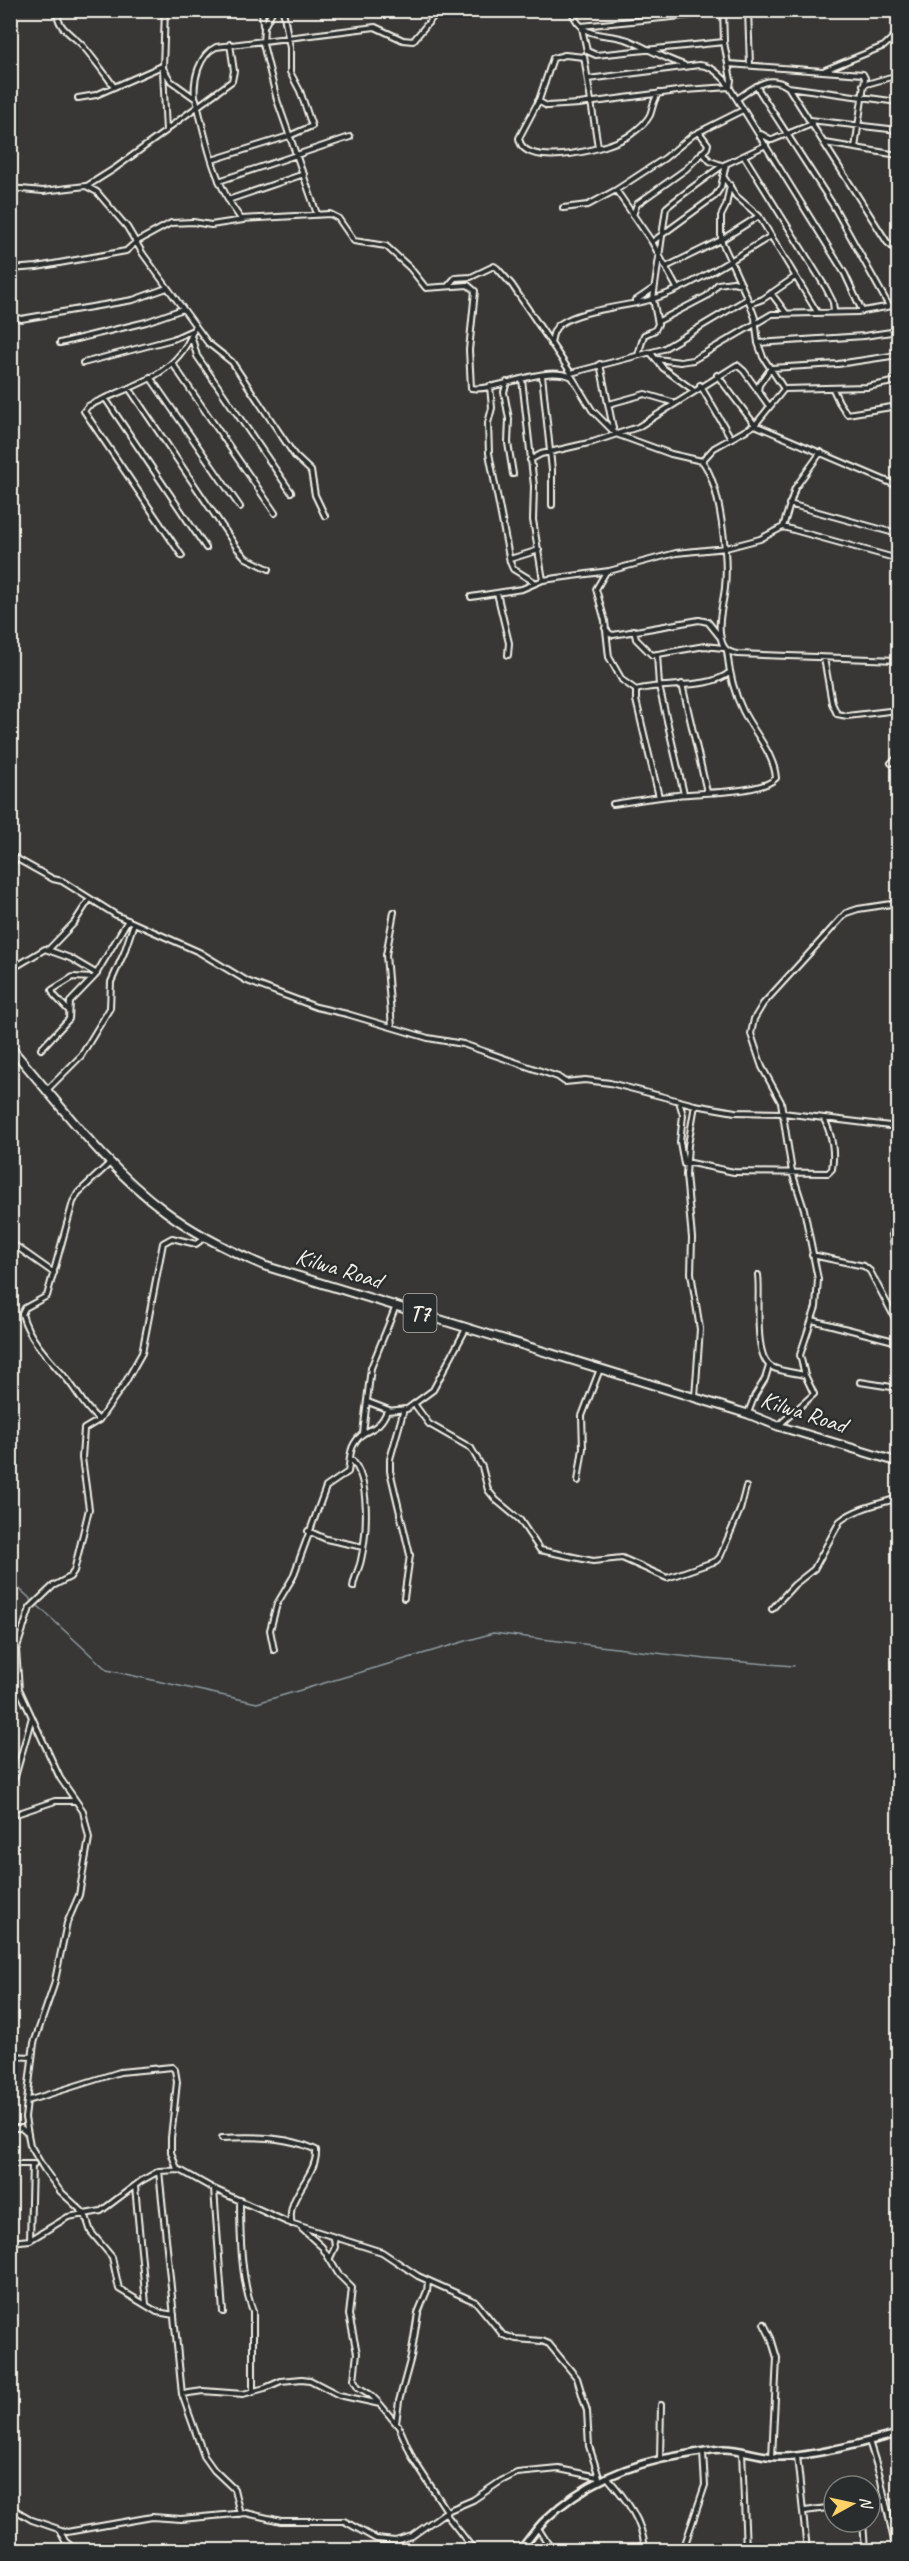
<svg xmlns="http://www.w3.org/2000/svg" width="909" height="2561" font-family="Caveat,sans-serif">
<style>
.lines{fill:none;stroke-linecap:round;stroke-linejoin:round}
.stream{stroke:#8f9ba0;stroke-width:1.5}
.street-casing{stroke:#f4f1e8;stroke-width:8}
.secondary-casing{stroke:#f4f1e8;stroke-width:10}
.highway-casing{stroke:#f4f1e8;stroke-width:11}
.street{stroke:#2a2d2e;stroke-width:4}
.secondary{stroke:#2a2d2e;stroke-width:5}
.highway{stroke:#2a2d2e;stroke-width:7}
.labels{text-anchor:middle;stroke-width:5;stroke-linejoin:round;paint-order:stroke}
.shield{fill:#2a2d2e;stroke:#b7b6b0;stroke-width:1.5}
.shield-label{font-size:22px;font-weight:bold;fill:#f4f1e8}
.street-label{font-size:24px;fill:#f4f1e8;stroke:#2a2d2e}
</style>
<rect width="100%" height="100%" fill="#383736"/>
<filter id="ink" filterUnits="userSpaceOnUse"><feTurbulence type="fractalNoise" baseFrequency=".0167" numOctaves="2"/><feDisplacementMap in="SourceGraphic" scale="12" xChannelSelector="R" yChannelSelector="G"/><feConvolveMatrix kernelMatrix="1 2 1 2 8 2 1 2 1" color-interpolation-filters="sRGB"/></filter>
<g filter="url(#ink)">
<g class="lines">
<path class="stream" d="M10,1580l97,90 150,33 236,-70 213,26 88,7"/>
<defs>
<path id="street" d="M57,10c0,18 13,23 24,34 6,6 29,36 33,43
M165,10l-2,58 8,13 25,18c10,42 18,85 45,120l89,-5 8,4 16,23 32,5 24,22 16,20 42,-3 7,6 -6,59 2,38c26,4 72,-24 101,-11l20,33 24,24 55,20 31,7c19,24 26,97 23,127 -2,17 -8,34 -4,51 2,9 6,13 16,15l161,6
M262,10l1,15
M273,10l-9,17 -1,17 14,56 40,114
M571,10c13,34 37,20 62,32 17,8 33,17 51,23
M748,10l2,55
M581,26l142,-14
M582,28l5,23 9,4 128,-13
M584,56l14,91
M584,57l-19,-2 -12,3 -14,42 -20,38c4,34 93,10 111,-3 7,-5 16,-12 20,-20 3,-8 3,-15 9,-22
M729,64l134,10 2,4 -10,70
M825,70l59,-24 14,-13
M588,79l111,-14c12,1 18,7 26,15l120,194 17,37
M863,85l35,-10
M756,86l77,119 56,101
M788,87l110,15
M195,97c-2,-17 4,-42 21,-50l159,-20 28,13 10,1 26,-31
M78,98l18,-3 66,-29
M737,99c16,-11 32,-26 51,-12l99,155 11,10
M538,101l9,5 32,-2 106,-14 45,-3 1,-7 -7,-38 -1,-32
M810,120l88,10
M167,129l65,-48 2,-10 -4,-27
M761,134l11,6 40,-16
M825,143l73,12
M702,152l8,9 11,4
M744,156l82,132 7,14 1,9
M212,160l77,-24 23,-10 -12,-35 -10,-19v-24l-7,-38
M723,176l13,20 23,20 58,96
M219,181l131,-44
M87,186l27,-17 52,-38 -3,-61
M10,188l33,3 43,-5 11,6 30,35 16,27 65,89 24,19 63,94 16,15 4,24 10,21
M616,190l36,52 25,46
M228,200l76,-26
M563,208l25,-3 28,-15 49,-32 28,-23 50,-25
M633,215l4,-11 49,-35 21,-21 1,-4 -9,-12
M652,242l63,-46 6,-9 5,-23 40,-19
M666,267l55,-27 38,-24
M10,269l27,-2 89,-16 10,-9 35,-19 22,-1 18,3 32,-5
M448,286l7,-8 16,-1 23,-11 3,2 15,17 59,88
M771,293l15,20
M635,301l19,-13
M750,304l13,-5 32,-22
M10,310l6,7 5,2 112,-19 34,-12
M659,321l48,-25 11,-12 15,-2 8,2
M192,338l5,18 94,136
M60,343l86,-21 37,-13
M758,343l106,-7 34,-5
M551,344c1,-7 2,-15 9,-20 21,-15 67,-17 93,-25 38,-12 83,-42 118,-63
M651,353l12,15 30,22
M638,355l6,-20 11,-5 3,-6 -5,-25 13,-91c5,-5 56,-43 60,-44
M657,359l23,3 13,-2 79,-46 85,-2 41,-7
M83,363l90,-24 20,-9
M173,364l102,149
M600,364l13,64
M571,373l92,-24 84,-50
M542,375l10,95v35
M717,375l38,50 143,61
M150,377l90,130
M522,379l12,107 -1,34 10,60
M507,382l-3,10 5,27 -1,24 5,31
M700,385l31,53
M490,386l2,22 -4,15 1,30 21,109 3,7 23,14
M129,388l108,160 9,10 23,11
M784,389l83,-2 31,-6
M833,389l6,13 8,12 51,-8
M758,391l1,-6 12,-17 67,-4 60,-9
M105,398l101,150
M609,404l36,-10 27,8
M530,460l11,-6 52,-12 45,-15 99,-62 7,6 25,35
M702,461l12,-13 41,-23 29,-36 -21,-32 -5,-14 -3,-25 -5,-14 -29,-64v-24l5,-10 4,-21
M789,504l109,30
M783,527l115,32
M182,556l-98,-145 4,-5c43,-21 92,-29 107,-81
M510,559l29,-9
M606,572l-10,17 9,32 4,36 13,23 14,10
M497,593l12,50 -1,12
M471,597l51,-8 21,-9 66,-9 67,-18 50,-5 34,-9 23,-12 12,-39 26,-36
M605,628l5,6 3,1 86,-15 9,2 12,15
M634,630l2,9 16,16 53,-9 18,2
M657,654l2,32 25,108
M824,658l8,45 5,11 10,2 51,-6
M682,684l25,108
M891,763l7,-6
M659,797l-23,-97v-10c25,-8 74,0 94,-18
M613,804c21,-3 43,-7 64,-9 23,-3 84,-1 99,-17 -2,-25 -22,-45 -33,-67 -9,-18 -14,-40 -16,-60
M10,855l43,24 9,2 54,34 83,37 48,29 69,26 31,7 81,24 35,6 95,33 7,5 20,-2 25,3 85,22 40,7 48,1 115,14
M49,949l25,-26 15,-23
M10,970l35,-21 25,9 27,16
M69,1011l-15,-16 -2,-5 21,-13 20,1
M392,1027l-6,-72 8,-43
M41,1049l28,-30 1,-17 25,-26 33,-56
M47,1090l34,-34 29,-48 1,-26 13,-29 10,-30
M679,1101l4,14 -3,27 4,22
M686,1162l48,10 94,1 4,-4c3,-16 0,-35 -8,-50
M898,1213l-6,22 6,33
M10,1242l44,31
M812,1255l52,11 6,5 28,53
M758,1275c3,20 -6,82 14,92 9,5 22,5 32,8
M812,1320l86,22
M860,1382l38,6
M695,1397l5,-68 -9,-56 1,-35 -6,-63 2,-30 7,-40
M368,1402l21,8
M415,1405l14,19 42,24 11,19 6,23 8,10 24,20 20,30 53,11 29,-3 45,20 49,-17 4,-4 20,-47 6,-23
M404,1409l-14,50v12l20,84 -6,43
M748,1413l7,-18 10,-16 4,-13
M97,1421v-3c-14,-12 -20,-28 -32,-41 -16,-18 -37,-39 -43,-63l3,-6 22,-12 26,-94 5,-9 32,-30
M778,1426l36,-32 -9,-19 -5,-20 16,-48 2,-28 -14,-70 -12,-37 -11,-70 -19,-35 -11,-33 3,-15 9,-15 83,-91 12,-4 40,-6
M363,1433l8,-65 25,-62
M351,1459c20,20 16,74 10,101 -2,10 -7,17 -8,27
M578,1481l5,-33 -1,-32 18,-47
M308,1531l18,8 37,8
M772,1609l22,-24 20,-16 26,-48c16,-13 39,-17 58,-23
M274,1650l-4,-20 7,-26 16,-27 33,-90 22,-15c2,-9 1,-20 6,-28 10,-18 23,-9 33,-33l20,-2 26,-19 34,-63
M10,1784l5,-7 17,-60
M10,1816l45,-15h20
M10,2056l22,1
M27,2101l93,-29 52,-5 3,3 2,12 -6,56v14l6,17
M10,2128h11l6,5
M222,2138c30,-2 67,-2 94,12 2,26 -32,47 -24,74
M10,2164h24
M159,2171l23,223 22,62 10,14 20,19 6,25
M135,2186l11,118
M214,2189l9,123
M240,2200c0,34 1,81 13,111v81
M302,2229l20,18 17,28 13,13 -3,27 8,38 -3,27 4,7 13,8 9,9
M30,2240l2,-76
M10,2242l20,-2 38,-23 33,-6 40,-30 18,-10 21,-1 34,19 73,33 95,30 36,24 58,26 27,33 13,4 26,2 7,3 28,34 10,33 2,35 10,31 -1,3
M330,2258l5,-11 -1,-9
M174,2315l-17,-3 -38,-23 -7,-32 -21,-25 -6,-18 -25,-23 -16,-22 -14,-24 -5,-27 9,-75 20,-58 13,-62 12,-28 10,-57 -6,-27 -23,-33 -41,-89 -3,-39 14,-42 23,-22 17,-9 4,-6 15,-62 -7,-51 2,-29 15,-9 26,-37 17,-30 21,-110 9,-5 24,6 8,-6
M764,2324l7,14 6,20 -5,99
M182,2394l21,-3 40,3 22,-6 16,-7 21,-2 8,1 29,15 41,9 19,23 14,32 34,52
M396,2423l3,-22 12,-44 7,-44 9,-22 1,-9
M869,2441l11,35 16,74
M742,2451l4,99
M797,2456l10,94
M660,2459l1,-54
M607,2477c19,22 36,44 38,73
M870,2502l16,-1
M10,2507l22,13 35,12 85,-15 29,2 65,-6 35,8h63l32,18 19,2 17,-5 35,-25 26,-11 28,-19 16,-8 42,-4 39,8
M805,2511l29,-4
M445,2513l29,37
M863,2522l2,28
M538,2528l14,22
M60,2531l5,10 11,9
M525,2544l3,6
M683,2550l22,-65 -2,-33"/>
<path id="secondary" d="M520,2550c9,-10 16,-22 26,-31 38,-37 85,-56 137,-64 14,-2 27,-6 41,-6 18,0 35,8 54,8 33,0 87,-15 120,-23"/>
<path id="highway" d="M10,1047c49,56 95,120 155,164 30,23 65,40 100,55l483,148 30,12 120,36"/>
</defs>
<use href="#street" class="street-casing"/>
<use href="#secondary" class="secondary-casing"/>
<use href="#highway" class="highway-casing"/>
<use href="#street" class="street"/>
<use href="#secondary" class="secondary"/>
<use href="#highway" class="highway"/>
</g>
</g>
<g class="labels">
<rect class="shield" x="403.5" y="1294" width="33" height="38" rx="4.5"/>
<g class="shield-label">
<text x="420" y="1321">T7</text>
</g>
<g class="street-label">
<text transform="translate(339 1268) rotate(17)" y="8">Kilwa Road</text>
<text transform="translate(804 1412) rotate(18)" y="8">Kilwa Road</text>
</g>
</g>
<rect width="909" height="2561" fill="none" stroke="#2a2d2e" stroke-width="36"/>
<rect x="18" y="18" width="873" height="2525" fill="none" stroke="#f4f1e8" stroke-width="2" filter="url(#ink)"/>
<g transform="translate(852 2504) rotate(82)"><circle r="28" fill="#2a2d2e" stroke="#7b7b78" stroke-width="1.5"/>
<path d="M0-4.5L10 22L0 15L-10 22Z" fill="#ffd166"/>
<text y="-9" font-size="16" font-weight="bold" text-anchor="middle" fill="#f4f1e8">N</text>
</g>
</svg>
